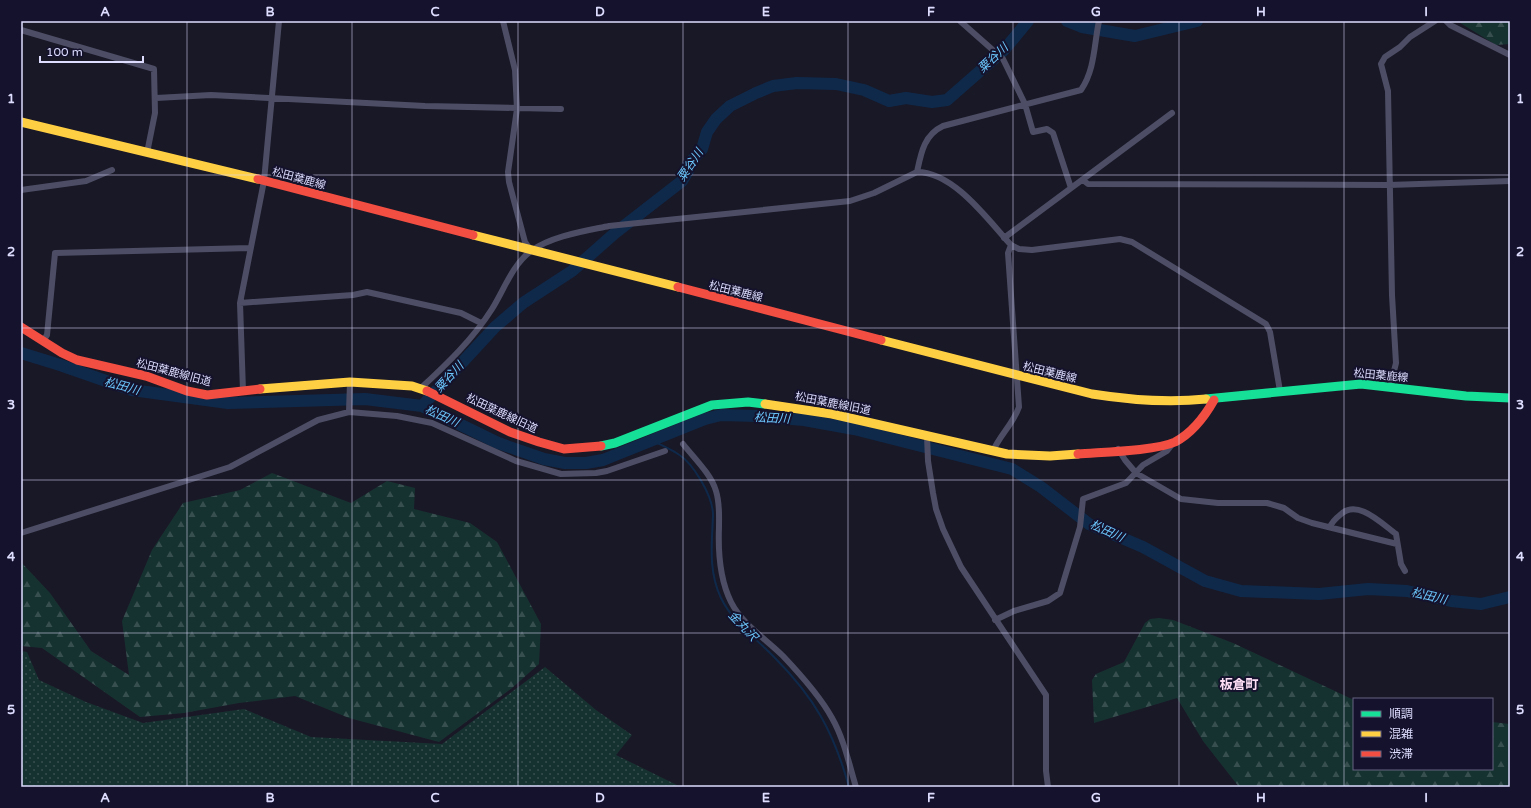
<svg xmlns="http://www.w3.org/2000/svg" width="1531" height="808" font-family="'Varela Round','Noto Sans JP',sans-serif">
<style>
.grass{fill:url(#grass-dots)}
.forest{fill:url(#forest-firs)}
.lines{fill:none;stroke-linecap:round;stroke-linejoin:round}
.stream{stroke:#0f294b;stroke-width:2}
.river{stroke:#0f294b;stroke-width:12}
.street{stroke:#4d4e66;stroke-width:6}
.fast{stroke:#16e098;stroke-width:9}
.slow{stroke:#ffcf43;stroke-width:9}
.jam{stroke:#f24e42;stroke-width:9}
.grid{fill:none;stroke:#deddff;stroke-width:1;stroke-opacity:0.55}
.labels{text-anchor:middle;stroke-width:4;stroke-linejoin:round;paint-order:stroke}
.street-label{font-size:11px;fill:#deddff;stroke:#14122c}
.water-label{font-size:12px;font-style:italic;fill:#6cc7fd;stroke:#14122c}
.quarter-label{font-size:13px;font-weight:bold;fill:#ffdff6;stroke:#14122c}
.neatline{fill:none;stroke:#deddff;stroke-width:1.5}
.grid-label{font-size:13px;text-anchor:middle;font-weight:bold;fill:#deddff}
</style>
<defs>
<pattern id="grass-dots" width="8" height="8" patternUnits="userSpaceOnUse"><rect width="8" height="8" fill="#163230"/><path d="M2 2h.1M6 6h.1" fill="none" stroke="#374f4f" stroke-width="1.8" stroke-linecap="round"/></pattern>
<pattern id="forest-firs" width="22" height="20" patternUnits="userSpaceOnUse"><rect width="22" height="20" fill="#163230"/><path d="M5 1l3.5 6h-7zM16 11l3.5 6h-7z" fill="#374f4f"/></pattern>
</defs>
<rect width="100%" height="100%" fill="#191826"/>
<path class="grass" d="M21,651l6,1 12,28 47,22 57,21 101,-14 67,28 131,7 103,-77 51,43 36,25 -16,20 65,32h-660z"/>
<path class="forest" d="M1457,21h53v23l-14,1z
M272,473l79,30 36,-22 28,7 -1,21 56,14 27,19 44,82 -2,40 -27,24 -73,54 -90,-24 -54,-22 -56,7 -55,10 -44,4 -98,-69 -21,-2v-84l29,31 41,58 38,24 -7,-54 30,-71 31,-47 57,-13z
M1159,618l14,2 60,23 121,57v69h138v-47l18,2v63h-271l-36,-46 -26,-43 -83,25 -2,-43 4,-6 28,-12 21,-39 5,-4z"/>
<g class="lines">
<path class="stream" d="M653,441c8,4 17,8 25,13 15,9 35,42 35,61 -1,28 -5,56 8,83 12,25 35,40 54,60 40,40 59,75 74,129"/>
<path class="river" d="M1067,21l15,6 53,9 62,-15
M21,353l39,12 72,25 96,13 137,-4 57,7 76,37 46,16 21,4h21l17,-3 102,-41 16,-4 36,1 47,4 50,9 158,40 29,18 48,37 54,23 62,34 36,10 78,3 49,-5 39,2 44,10 30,3 29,-7
M422,406l73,-79 28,-24 49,-32 43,-38 67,-52 6,-10v-6l14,-16 5,-17 9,-13 14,-13 26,-13 17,-7 24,-3 39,1 28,6 25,11 17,-3 26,4 15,-2 57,-50 24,-29"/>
<path class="street" d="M279,21l-15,160 -24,122 113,-8 14,-3 94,21 20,10
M503,21l12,49 2,39 -9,63 1,10 16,60 5,7
M960,21l43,38 22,45 8,28 14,-3 6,4 18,55
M1446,21l4,4 60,30
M21,30l133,39 1,44 -8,40
M156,98l55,-3 214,11 136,3
M917,172c4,-19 7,-37 26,-46l138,-36c14,-20 13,-46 18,-69
M1083,180l5,4 301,1 121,-4
M21,190l65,-9 26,-11
M1004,238l168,-125
M240,303l3,88
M43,341l4,-6 8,-82 195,-5
M1390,387l6,-24 -4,-68 -4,-204 -7,-27 4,-7 15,-10 10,-10 25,-16
M421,388c26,-24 52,-49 71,-79 12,-19 20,-44 39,-58 20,-15 54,-20 78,-25l241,-25 24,-8 43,-21c37,0 71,48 94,73l8,4 13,1 88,-11 12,3 134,82 4,8 10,59
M349,412l1,-30
M927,436l1,25 5,32 3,16 7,20 18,38 85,128v76l2,16
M683,444c11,14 28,30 33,47 4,13 3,24 3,36 -1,24 1,53 12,75 11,22 35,37 52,54 18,19 37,40 49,62 12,21 17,46 24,69
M1118,449l7,11 11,13 45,26 37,4h49l17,5 14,10 14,5 85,21
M993,451c7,-16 20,-27 26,-44l-11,-154 3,-8
M1330,527c2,-5 5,-8 10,-12 17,-17 41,8 56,19l5,30 4,7
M21,533l209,-66 88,-47 31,-8 48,4 35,7 84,38 45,13 35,-1 11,-2 58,-20
M995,620l19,-9 34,-10 12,-8 20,-66 3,-28 43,-16 17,-18 24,-14 7,-9"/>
<path class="fast" d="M1206,399l155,-15 105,12 44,2
M601,446l14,-3 97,-38 36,-3 17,2"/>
<path class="slow" d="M21,122l237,57
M473,235l205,52
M881,340l211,54c38,6 76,9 114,5
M260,389l90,-7 62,4 15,5
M765,404l67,10 175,40 43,2 28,-2"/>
<path class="jam" d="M258,179l215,56
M678,287l203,53
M21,327l41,26 15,7 69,16 41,15 20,4 53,-6
M427,391l83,41 29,10 25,7 37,-3
M1078,454c24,-2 77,-3 97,-12 17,-9 30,-26 39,-42"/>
</g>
<path class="grid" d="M187,21v766M352,21v766M518,21v766M683,21v766M848,21v766M1013,21v766M1179,21v766M1344,21v766M21,175h1489M21,328h1489M21,480h1489M21,633h1489"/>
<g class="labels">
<g class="street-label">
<text transform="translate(299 178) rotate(15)" y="4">松田葉鹿線</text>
<text transform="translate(736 291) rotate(14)" y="4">松田葉鹿線</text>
<text transform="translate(174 372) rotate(15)" y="4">松田葉鹿線旧道</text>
<text transform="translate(1050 372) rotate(14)" y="4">松田葉鹿線</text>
<text transform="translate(1381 375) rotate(5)" y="4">松田葉鹿線</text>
<text transform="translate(833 403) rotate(11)" y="4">松田葉鹿線旧道</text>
<text transform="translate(502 413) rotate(25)" y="4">松田葉鹿線旧道</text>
</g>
<g class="water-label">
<text transform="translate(993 58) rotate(-43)" y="4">粟谷川</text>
<text transform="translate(690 165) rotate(-56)" y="4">粟谷川</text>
<text transform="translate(449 377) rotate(-47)" y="4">粟谷川</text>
<text transform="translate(122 386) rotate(15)" y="4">松田川</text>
<text transform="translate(442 416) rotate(24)" y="4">松田川</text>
<text transform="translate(772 418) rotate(3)" y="4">松田川</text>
<text transform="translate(1107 531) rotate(24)" y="4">松田川</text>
<text transform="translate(1429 596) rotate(13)" y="4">松田川</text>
<text transform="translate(743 626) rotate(47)" y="4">金丸沢</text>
</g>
<g class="quarter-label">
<text x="1239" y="689">板倉町</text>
</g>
</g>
<rect width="1531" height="808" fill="none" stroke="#14122c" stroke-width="44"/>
<rect x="1353" y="698" width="140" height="72" fill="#14122c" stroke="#656380"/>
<rect x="1361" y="711" width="20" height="6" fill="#16e098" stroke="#656380"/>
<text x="1389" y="718" font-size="12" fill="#deddff">順調</text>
<rect x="1361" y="731" width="20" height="6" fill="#ffcf43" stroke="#656380"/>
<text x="1389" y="738" font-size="12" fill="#deddff">混雑</text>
<rect x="1361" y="751" width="20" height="6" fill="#f24e42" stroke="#656380"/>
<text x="1389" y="758" font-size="12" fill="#deddff">渋滞</text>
<path d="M40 56v6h103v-6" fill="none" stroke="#deddff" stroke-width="2"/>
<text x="46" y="56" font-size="12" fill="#deddff" stroke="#14122c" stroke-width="3" paint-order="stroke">100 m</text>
<rect x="22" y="22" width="1487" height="764" class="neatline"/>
<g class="grid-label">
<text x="105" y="16">A</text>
<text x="270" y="16">B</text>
<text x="435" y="16">C</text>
<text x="600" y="16">D</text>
<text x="766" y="16">E</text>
<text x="931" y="16">F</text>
<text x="1096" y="16">G</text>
<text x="1261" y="16">H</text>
<text x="1426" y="16">I</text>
<text x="11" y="103">1</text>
<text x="1520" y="103">1</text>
<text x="11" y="256">2</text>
<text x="1520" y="256">2</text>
<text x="11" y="409">3</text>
<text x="1520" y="409">3</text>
<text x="11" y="561">4</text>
<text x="1520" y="561">4</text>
<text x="11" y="714">5</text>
<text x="1520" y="714">5</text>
<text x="105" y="802">A</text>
<text x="270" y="802">B</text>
<text x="435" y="802">C</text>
<text x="600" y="802">D</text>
<text x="766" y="802">E</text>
<text x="931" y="802">F</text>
<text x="1096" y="802">G</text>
<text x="1261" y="802">H</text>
<text x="1426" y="802">I</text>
</g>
</svg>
